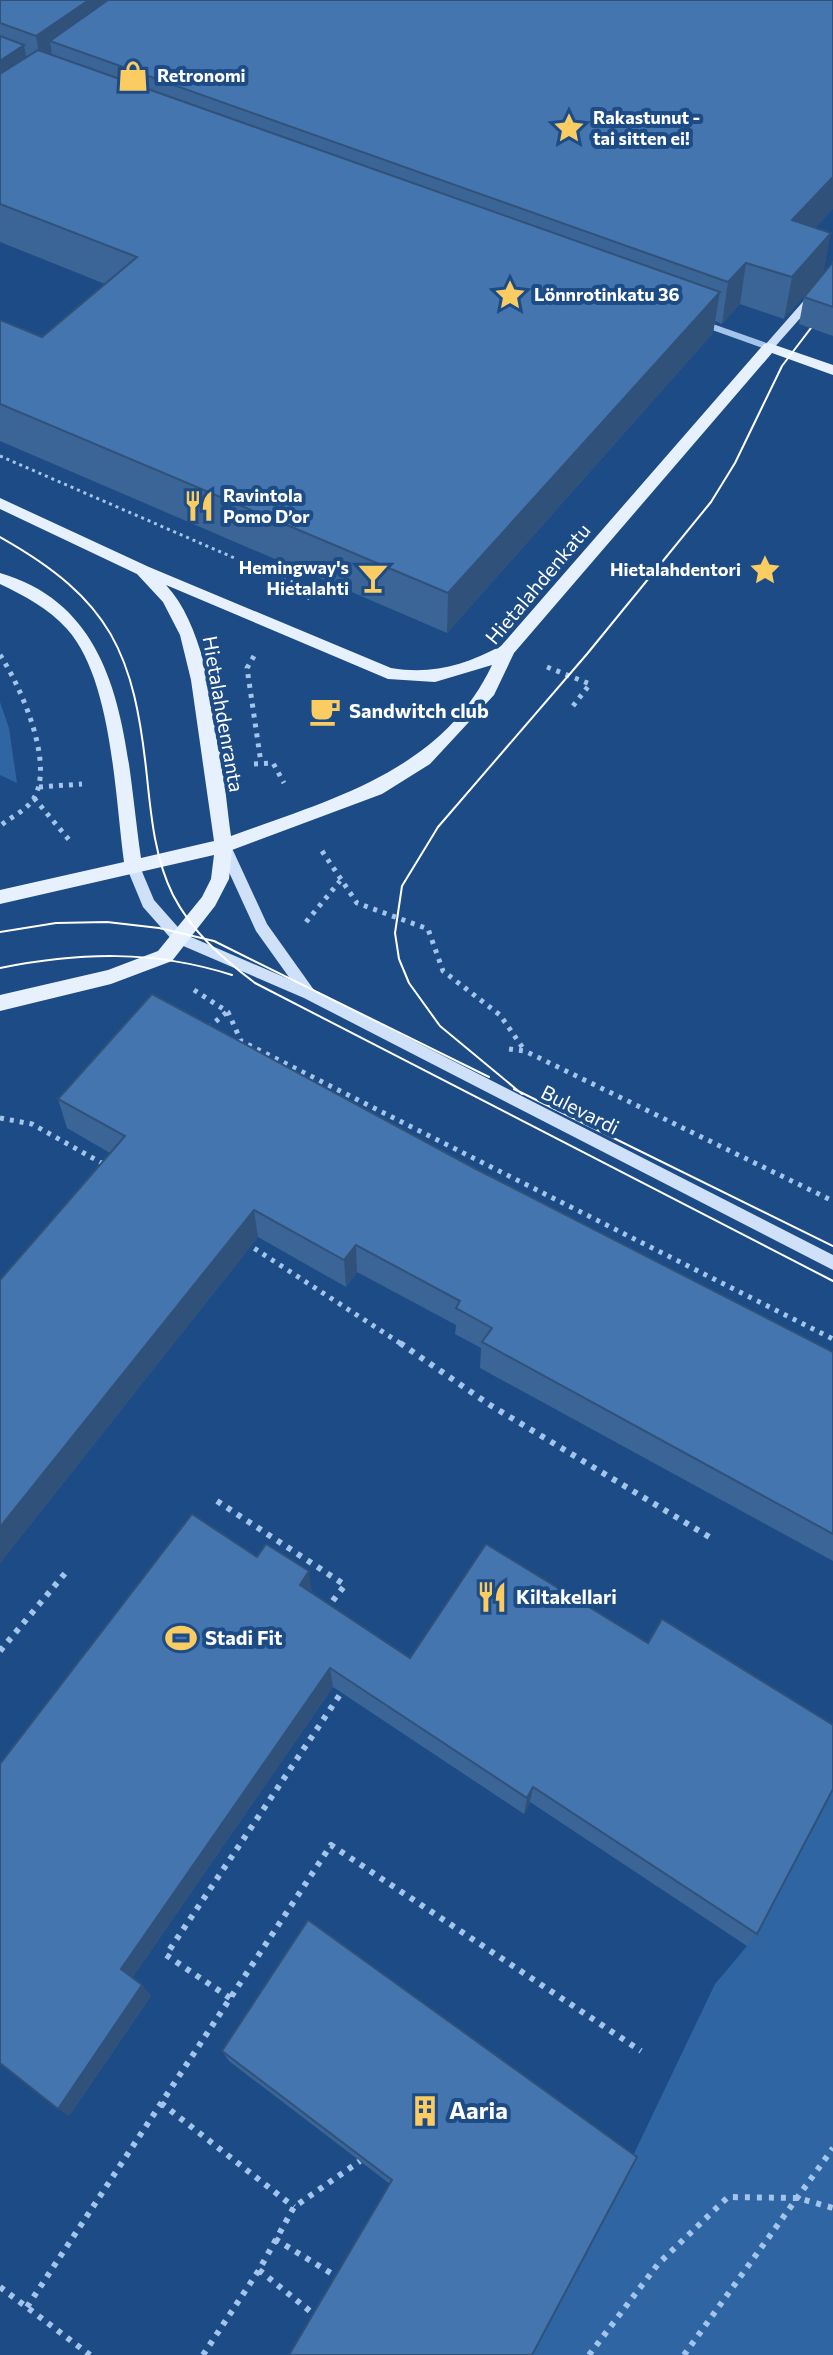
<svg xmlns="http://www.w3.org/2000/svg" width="833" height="2355" font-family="Commissioner,sans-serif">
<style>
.green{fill:#2f65a2}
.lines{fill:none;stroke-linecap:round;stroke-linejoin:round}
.path-far2{stroke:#a3c4eb;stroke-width:3;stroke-dasharray:3 4;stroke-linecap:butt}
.path-far1{stroke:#a3c4eb;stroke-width:5;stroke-dasharray:4 6;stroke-linecap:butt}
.path{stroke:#a3c4eb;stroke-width:6;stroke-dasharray:5 7;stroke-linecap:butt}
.street{stroke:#a3c4eb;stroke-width:6}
.secondary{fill:#cfe1f8;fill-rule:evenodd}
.primary{fill:#e7f1fe;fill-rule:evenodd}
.tram{stroke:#fff;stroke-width:2}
.wall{fill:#3a6596}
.shaded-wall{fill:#30527a}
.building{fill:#4475ae;stroke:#30527a;stroke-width:2}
.labels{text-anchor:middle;stroke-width:8;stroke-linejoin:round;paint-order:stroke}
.far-poi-label{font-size:18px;font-weight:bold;fill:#fff;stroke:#1c4b85;text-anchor:start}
.street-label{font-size:20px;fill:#fff;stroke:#1c4b85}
.poi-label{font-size:20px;font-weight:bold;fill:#fff;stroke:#1c4b85;text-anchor:start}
.near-poi-label{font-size:24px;font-weight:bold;fill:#fff;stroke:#1c4b85;text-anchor:start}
</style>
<rect width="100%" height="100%" fill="#1c4b85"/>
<path class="green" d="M0,702l9,26 8,55 -17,-8z
M833,1784v571h-307l103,-191 86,-180 32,-38z"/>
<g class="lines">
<path class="path-far2" d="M0,456l285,124"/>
<path class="path-far1" d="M281,578l32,14 -7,7
M0,655c20,30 55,108 34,143 -7,12 -23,19 -34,28
M254,656l-7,12 14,95
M547,667l43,17 -17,22
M254,764l19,-1 11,20
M39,787l43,-3
M34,798l36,43
M322,851l35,52 71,26 15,42 57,44 25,36
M306,922l34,-41
M194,990l34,22 13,29 592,298
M208,1028l20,-17
M509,1049l16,2 308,150
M0,1118l32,6 75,42
M246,1243l157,102"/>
<path class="path" d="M400,1343l90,62 221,133
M217,1501l128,84 -17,22 3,2
M0,1651l67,-80
M230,1998l-64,-43 177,-265
M161,2103l133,104
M275,2239l64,39
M259,2270l57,46
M0,2287l90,68
M27,2307l304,-462 310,206
M203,2355l56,-85 35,-63 66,-46
M589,2355l69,-91 70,-67 70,1 35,10
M684,2355l149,-207"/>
<path class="street" d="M707,325l62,22"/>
<path class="secondary" d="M833,271v10l-60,68h-8v-4l64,-73z
M224,841l7,5 36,78 47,66 519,265v15l-529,-272 -130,-56 -31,-35 -17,-41 2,-4h10l16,38 30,34 107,46 -35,-49 -39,-85z"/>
<path class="primary" d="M769,343l64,22v10l-61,-22 -258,300 -20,42 -64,69 -48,30 -150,56 -3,29 -14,27 -43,55 -61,23 -111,27v-16l108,-25 50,-19 44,-54 9,-18 3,-24 -214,49v-14l124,-28c-9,-66 -12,-183 -57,-233 -19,-21 -42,-33 -67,-45v-11c128,37 125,177 141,285l73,-17 -23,-161 -11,-45 -17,-33 -26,-28 -137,-65v-11l149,69 242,101c41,7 74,-3 110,-22l263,-302zM166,585l222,94 47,3 57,-17c-50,106 -160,134 -261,171 -10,-70 -16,-199 -65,-251z"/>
<path class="tram" d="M0,537c112,63 134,116 147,240 4,39 8,82 26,118 19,37 49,63 82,88l578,298
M0,932l56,-9 51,-1 52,6 55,13 275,136
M0,968c80,-16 154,-18 232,7
M514,1089l319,157
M522,1094l-82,-68 -31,-43 -10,-24 -4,-26 7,-47 36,-59 149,-173 124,-152 24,-39 47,-97 51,-67"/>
</g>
<path class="wall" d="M0,0l816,228 -32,91 -44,-15 -18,20 -7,-3 -2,12 -266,300 -447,-192v-121l42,17 63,-53 -105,-42z
M833,262v74l-34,-12 5,-27z
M58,1099l416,69 359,184v209l-353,-193 1,-20 -26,-14 1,-9 -99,-53 -11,15 -88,-50 -258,326v-283l110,-127 -43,-25z
M257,1557l55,35v1l445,341 -10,12 -217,-144 -6,12 -191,-127 -201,291 10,7 9,11 -82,120z
M308,1920l224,435 -142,-171 -161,-123 -7,-10z"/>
<path class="shaded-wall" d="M89,0h65l-104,41 4,28 -11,8 -7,-41z
M24,45l7,41 -31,22v-57z
M833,177v32l-48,53 7,-42z
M831,233l-8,42 -39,44 8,-42z
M746,263l-6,41 -18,20 6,-42z
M720,292l-7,41 -266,300 1,-40z
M254,1210l4,27 -258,326v-36z
M356,1245l1,27 -11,15 -2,-27z
M309,1571l3,21 -9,13 -3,-20z
M330,1668l3,19 -203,294 -9,-12z
M533,1787l-3,15 -6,12 3,-16z
M142,1985l9,11 -82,120 -11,-7z"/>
<path class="building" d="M0,0h89l-53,36 -36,-13z
M108,0h725v177l-41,43 39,13 -39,44 -46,-14 -18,19 -678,-241z
M0,36l24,9 -24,16z
M38,50l682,242 -272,301 -448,-189v-84l42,17 95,-80 -137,-53v-130z
M833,262v45l-29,-10z
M152,994l322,174 359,184v182l-351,-192 10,-14 -36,-20 4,-7 -104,-56 -12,15 -90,-50 -254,317v-247l125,-144 -67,-37z
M192,1514l65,43 9,-13 43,27 -9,14 110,73 76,-114 162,99 14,-24 171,106v64l-76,145 -224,-147 -6,11 -197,-130 -209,301 21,16 -84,124 -58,-46v-299z
M308,1920l329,237 -105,198h-243l103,-175 -170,-129z"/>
<defs>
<symbol id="shop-bare" viewBox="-9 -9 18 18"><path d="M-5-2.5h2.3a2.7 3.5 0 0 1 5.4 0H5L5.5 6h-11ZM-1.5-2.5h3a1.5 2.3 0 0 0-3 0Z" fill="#fbcc61" stroke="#1c4b85" stroke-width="2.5" paint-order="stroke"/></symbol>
<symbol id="sight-bare" viewBox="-9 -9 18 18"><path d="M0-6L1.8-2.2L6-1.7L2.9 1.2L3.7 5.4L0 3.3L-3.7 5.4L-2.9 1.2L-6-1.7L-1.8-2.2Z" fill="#fbcc61" stroke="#1c4b85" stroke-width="2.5" paint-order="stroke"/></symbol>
<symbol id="restaurant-bare" viewBox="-9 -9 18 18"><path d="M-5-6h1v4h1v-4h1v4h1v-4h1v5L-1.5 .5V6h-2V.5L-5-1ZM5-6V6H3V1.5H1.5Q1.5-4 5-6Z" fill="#fbcc61" stroke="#1c4b85" stroke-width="2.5" paint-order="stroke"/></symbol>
<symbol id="bar-bare" viewBox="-9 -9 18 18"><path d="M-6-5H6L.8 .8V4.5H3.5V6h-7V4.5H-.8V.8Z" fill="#fbcc61" stroke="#1c4b85" stroke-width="2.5" paint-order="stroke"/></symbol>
<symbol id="cafe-bare" viewBox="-9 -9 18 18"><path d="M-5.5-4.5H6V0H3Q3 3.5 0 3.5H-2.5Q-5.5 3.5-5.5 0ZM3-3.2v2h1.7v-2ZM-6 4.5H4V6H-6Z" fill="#fbcc61" stroke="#1c4b85" stroke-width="2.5" paint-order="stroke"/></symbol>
<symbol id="stadium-bare" viewBox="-9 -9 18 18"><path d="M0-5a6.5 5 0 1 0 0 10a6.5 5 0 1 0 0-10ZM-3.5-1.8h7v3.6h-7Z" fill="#fbcc61" stroke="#1c4b85" stroke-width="2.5" paint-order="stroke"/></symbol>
<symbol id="building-bare" viewBox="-9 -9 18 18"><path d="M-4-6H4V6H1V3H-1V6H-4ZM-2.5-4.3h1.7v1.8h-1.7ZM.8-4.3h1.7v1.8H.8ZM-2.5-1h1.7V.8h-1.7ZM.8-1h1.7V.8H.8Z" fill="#fbcc61" stroke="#1c4b85" stroke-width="2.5" paint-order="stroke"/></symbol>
</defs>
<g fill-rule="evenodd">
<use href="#shop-bare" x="111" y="54" width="44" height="44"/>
<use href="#sight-bare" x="547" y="106" width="44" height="44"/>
<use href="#sight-bare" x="488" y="273" width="44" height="44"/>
<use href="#restaurant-bare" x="177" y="484" width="44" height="44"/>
<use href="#sight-bare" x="743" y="548" width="44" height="44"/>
<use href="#bar-bare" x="351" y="556" width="44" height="44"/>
<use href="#cafe-bare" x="303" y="689" width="44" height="44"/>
<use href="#restaurant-bare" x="470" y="1575" width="44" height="44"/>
<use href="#stadium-bare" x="159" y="1616" width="44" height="44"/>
<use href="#building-bare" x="403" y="2089" width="44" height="44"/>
</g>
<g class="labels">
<g class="far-poi-label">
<text x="157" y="82">Retronomi</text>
<text x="593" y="124">Rakastunut -<tspan x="593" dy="21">tai sitten ei!</tspan></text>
<text x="534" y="301">Lönnrotinkatu 36</text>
<text x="223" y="502">Ravintola<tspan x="223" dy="21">Pomo D’or</tspan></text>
<text x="349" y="574" text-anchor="end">Hemingway's<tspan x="349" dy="21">Hietalahti</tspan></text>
<text x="741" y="576" text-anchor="end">Hietalahdentori</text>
</g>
<g class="street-label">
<text transform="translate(538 584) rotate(-50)" y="7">Hietalahdenkatu</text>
<text transform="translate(223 714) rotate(80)" y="7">Hietalahdenranta</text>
<text transform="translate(580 1110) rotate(27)" y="7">Bulevardi</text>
</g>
<g class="poi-label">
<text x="349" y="718">Sandwitch club</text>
<text x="516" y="1604">Kiltakellari</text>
<text x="205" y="1645">Stadi Fit</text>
</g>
<g class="near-poi-label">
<text x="449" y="2119">Aaria</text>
</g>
</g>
</svg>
